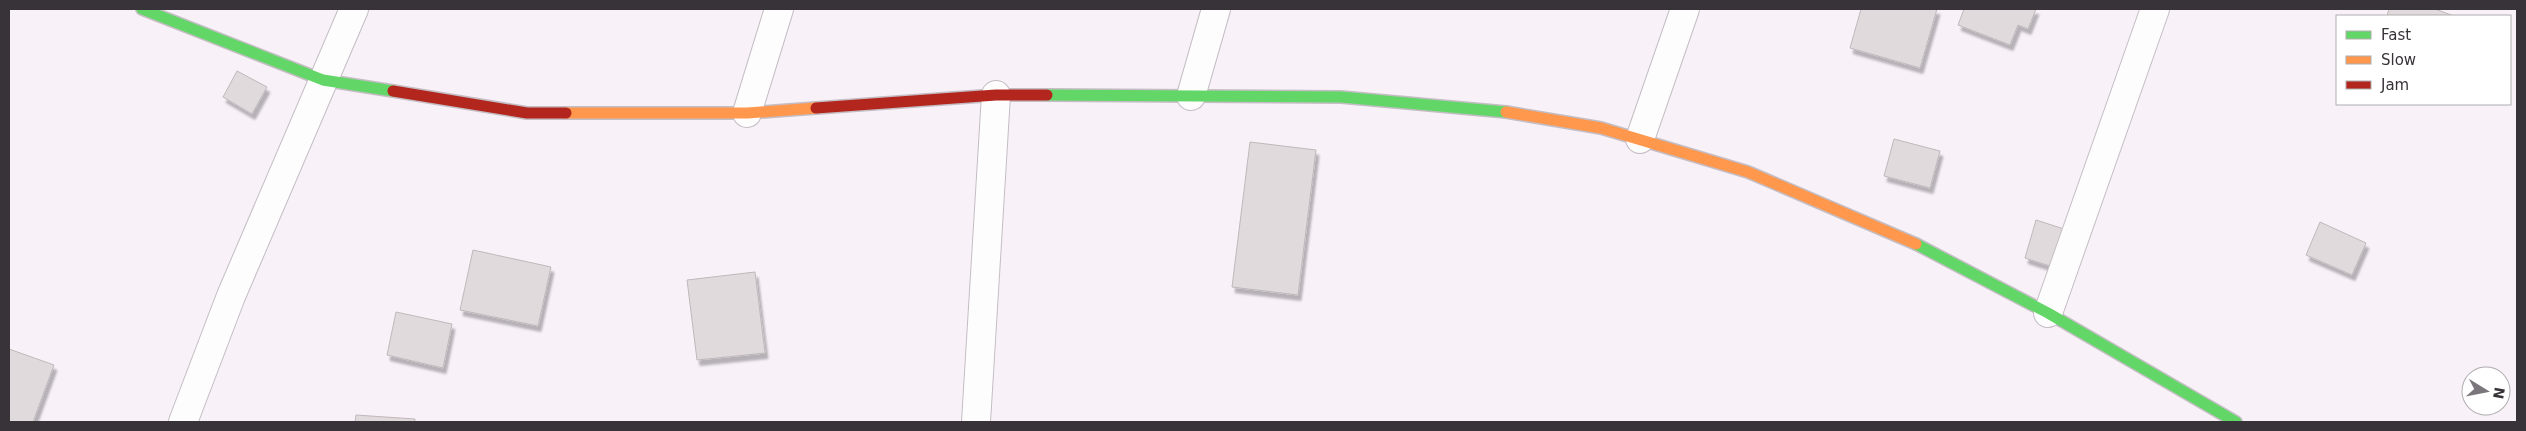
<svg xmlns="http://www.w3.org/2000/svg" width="2526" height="431" font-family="'DejaVu Sans',sans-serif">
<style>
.building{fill:#e1dadd;stroke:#bfb8ba;filter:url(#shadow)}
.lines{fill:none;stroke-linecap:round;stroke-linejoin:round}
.street-casing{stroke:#c4bec4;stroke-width:30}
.fast-casing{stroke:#c4bec4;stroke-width:14}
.slow-casing{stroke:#c4bec4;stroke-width:14}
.jam-casing{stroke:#c4bec4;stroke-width:14}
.street{stroke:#fefdfe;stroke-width:28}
.fast{stroke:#63d668;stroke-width:11}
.slow{stroke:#ff974d;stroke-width:11}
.jam{stroke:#b3261e;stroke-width:11}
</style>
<defs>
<filter id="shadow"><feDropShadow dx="3" dy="5.5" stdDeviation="1" flood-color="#0004"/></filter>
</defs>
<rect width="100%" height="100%" fill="#f8f1f8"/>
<path class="building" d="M1861,9h76l-17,59 -70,-20z
M1964,9h72l-8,20 -10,-4 -8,20 -52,-20z
M2389,9h46l19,7h-67z
M237,71l30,16 -15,27 -29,-17z
M1894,139l46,12 -10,37 -46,-12z
M1250,142l66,8 -18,145 -66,-8z
M2036,220l28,9 -11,38 -28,-9z
M2320,222l46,21 -14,32 -46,-20z
M473,250l78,17 -13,59 -78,-16z
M755,272l10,81 -68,7 -10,-80z
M396,312l56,12 -9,44 -56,-13z
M9,349l45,16 -21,57h-24z
M356,415l59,4v3h-60z"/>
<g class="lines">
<defs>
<path id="street" d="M1191,96l25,-87
M747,113l32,-104
M1640,139l45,-130
M2048,313l107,-304
M183,422l48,-126 123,-287
M976,422l20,-327"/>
<path id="fast" d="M142,9l181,71 70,11
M1047,95l294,2 165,15
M1916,244l132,69 188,109"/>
<path id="slow" d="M1506,112l95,16 147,44 168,72
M566,113h181l69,-5"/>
<path id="jam" d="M393,91l134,22h39
M816,108l180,-13h51"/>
</defs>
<use href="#street" class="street-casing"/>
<use href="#fast" class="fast-casing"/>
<use href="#slow" class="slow-casing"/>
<use href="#jam" class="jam-casing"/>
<use href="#street" class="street"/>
<use href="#fast" class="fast"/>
<use href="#slow" class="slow"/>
<use href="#jam" class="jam"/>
</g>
<rect width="2526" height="431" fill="none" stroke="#383338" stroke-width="20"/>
<rect x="2336" y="15" width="175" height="90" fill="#ffffff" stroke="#afadaf"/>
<rect x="2346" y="31" width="25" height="8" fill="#63d668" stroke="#afadaf"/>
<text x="2381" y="40" font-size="15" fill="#383338">Fast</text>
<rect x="2346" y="56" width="25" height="8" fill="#ff974d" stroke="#afadaf"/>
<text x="2381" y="65" font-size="15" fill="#383338">Slow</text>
<rect x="2346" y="81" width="25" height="8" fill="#b3261e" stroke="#afadaf"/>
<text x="2381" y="90" font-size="15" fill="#383338">Jam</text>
<g transform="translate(2486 391) rotate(100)"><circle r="24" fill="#ffffff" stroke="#afadaf"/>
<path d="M0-4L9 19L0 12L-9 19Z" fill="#7b767b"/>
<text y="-8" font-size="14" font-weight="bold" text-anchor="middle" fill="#383338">N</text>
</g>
</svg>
